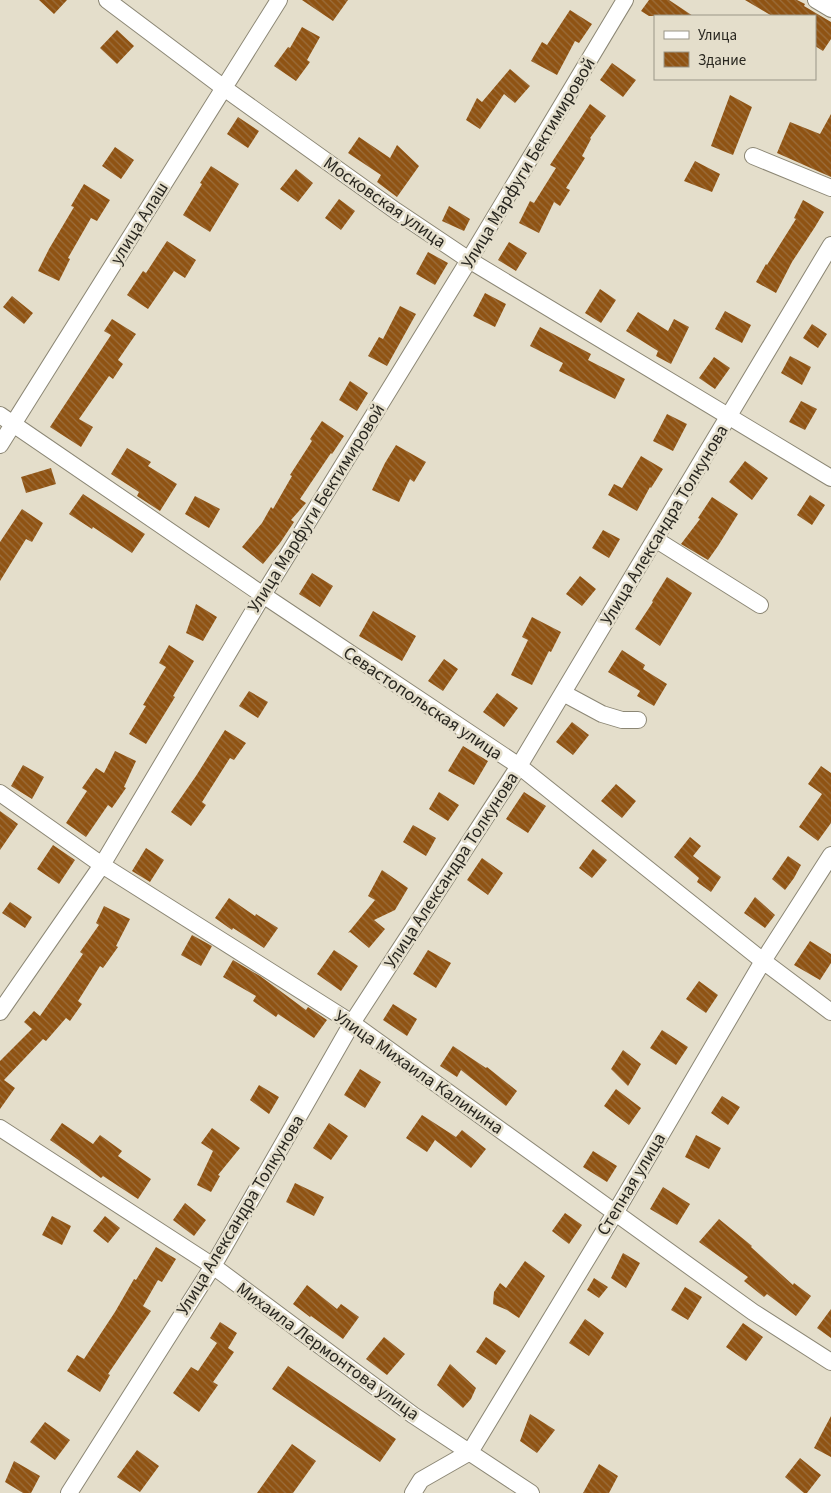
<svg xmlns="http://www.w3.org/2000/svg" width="831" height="1493" font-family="'Source Sans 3',sans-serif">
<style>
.building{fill:url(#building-back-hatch)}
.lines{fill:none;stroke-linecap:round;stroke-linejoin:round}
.minor-casing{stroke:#8c8775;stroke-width:18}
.minor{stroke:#fff;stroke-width:16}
.labels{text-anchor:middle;stroke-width:5;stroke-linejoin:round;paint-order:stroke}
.street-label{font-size:18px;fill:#292720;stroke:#e4decb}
</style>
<defs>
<pattern id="building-back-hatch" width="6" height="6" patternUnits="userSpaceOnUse" patternTransform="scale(1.25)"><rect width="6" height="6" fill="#8f5313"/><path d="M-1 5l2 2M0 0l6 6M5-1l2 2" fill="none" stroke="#9b6e3d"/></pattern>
</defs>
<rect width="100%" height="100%" fill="#e4decb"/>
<path class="building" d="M39,0h28l-13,14z
M302,0h46l-15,21z
M649,0h20l24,16h-44l-8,-5z
M745,0h52l8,4 -1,2 27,16v17l-8,12 -8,-5v-30h-43z
M570,10l22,14 -13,19 -4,-2 -18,34 -26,-14 11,-19 5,3z
M302,27l18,10 -13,23 3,2 -14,19 -22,-15 14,-19 2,1z
M117,30l17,16 -17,18 -17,-16z
M612,63l24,17 -13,17 -23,-17z
M510,69l20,17 -15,17 -11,-9 -24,35 -14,-9 11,-22 5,4z
M730,95l22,12 -19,48 -22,-9z
M590,104l16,12 -16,22 1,1 -9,17 3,2 -19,30 4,2 -10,16 -6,-4 -15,31 -20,-10 11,-22 4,2 22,-35 -6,-3z
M831,114v63l-54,-24 13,-31 30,12z
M238,117l21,14 -11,17 -21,-14z
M359,137l31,21 7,-13 22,21 -22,31 -20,-15 4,-7 -33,-22z
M115,147l19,13 -13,19 -19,-13z
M695,161l25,13 -8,18 -28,-11z
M211,166l28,18 -29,48 -27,-17 19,-31 -2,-1z
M296,169l17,14 -15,19 -18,-13z
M84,184l26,16 -13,21 -6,-3 -23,40 2,1 -11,22 -21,-10 11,-22 25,-42 -3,-1z
M339,199l16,12 -14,19 -16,-12z
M803,200l21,12 -9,15 -23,35 -16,31 -20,-11 10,-18 1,1 29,-46 -2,-1z
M449,206l21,13 -6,12 -22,-10z
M167,241l29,19 -11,18 -11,-7 -26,38 -21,-14 16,-24 3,2z
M509,242l18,11 -11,18 -18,-11z
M428,252l20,11 -13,22 -19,-11z
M600,289l16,11 -15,23 -16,-10z
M485,293l21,11 -11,23 -22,-11z
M12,296l21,17 -9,11 -21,-17z
M400,306l16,8 -29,52 -19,-10 11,-19 4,2z
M725,311l26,14 -9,18 -27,-14z
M638,312l30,19 6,-12 15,8 -18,37 -15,-8 2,-5 -32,-20z
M112,319l24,15 -18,26 5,4 -10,15 -4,-3 -30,43 14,8 -12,20 -31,-20 61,-92 -7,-4z
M812,324l15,10 -9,14 -15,-10z
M540,327l51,27 -3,6 37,19 -10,20 -56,-28 4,-8 -33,-17z
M790,356l21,11 -9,18 -21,-12z
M714,357l16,11 -15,21 -16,-11z
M350,381l18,12 -11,18 -18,-11z
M801,401l16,8 -12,21 -16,-8z
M667,414l20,10 -14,27 -20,-10z
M322,421l22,15 -12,18 -1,-1 -31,46 6,4 -15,17 3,2 -14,21 -17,21 -21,-17 20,-24 9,-16 2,2 19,-33 -2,-1 22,-34 -2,-2z
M396,445l30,17 -12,20 -4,-3 -11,23 -27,-12 13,-27z
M127,448l24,14 -3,4 29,18 -17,27 -23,-15 2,-4 -28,-18z
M641,456l22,13 -12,19 -1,-1 -13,24 -29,-16 6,-11 8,4z
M745,461l23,17 -16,22 -23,-18z
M51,468l5,16 -30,9 -5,-16z
M83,494l62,40 -13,19 -39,-26 -1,2 -23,-15z
M810,495l15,10 -13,20 -15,-10z
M195,496l25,13 -11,19 -24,-14z
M712,497l26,17 -20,32 -10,14 -27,-16 19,-25 -2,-1z
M22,509l21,14 -11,19 -6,-3 -26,42v-39z
M603,530l17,9 -11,19 -17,-10z
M312,573l21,13 -13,21 -21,-13z
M580,576l16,13 -14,17 -16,-12z
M667,577l25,16 -32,53 -25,-17 18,-27 -1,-1z
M196,604l21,13 -14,24 -17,-8z
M373,611l43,25 -14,25 -43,-25z
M532,617l29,15 -10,20 -2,-1 -17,34 -21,-10 17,-35 -6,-3z
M169,645l25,16 -21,35 2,1 -29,47 -17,-10 17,-28 -3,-1 23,-38 -7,-4z
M622,650l23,15 -2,4 24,15 -13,22 -17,-10 3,-5 -32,-19z
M444,659l14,10 -15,22 -15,-10z
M249,691l19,11 -10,16 -19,-12z
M497,693l21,15 -14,19 -21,-15z
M572,722l17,13 -16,20 -17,-13z
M225,730l21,13 -12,17 -4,-2 -28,44 4,3 -15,21 -20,-14 25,-36z
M463,746l25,15 -14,24 -26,-14z
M115,751l21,10 -12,26 2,1 -14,20 -4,-3 -22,32 -20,-14 21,-32 -5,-3 14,-20 8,5z
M23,765l21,12 -12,22 -21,-13z
M821,766l10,7v50l-13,18 -19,-14 23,-33 -14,-10z
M616,784l20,17 -14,17 -21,-17z
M439,792l20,13 -11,16 -19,-12z
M524,792l22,14 -18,27 -22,-14z
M0,811l18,13 -18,26z
M413,825l23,13 -10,18 -23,-14z
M690,837l11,9 -8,10 28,21 -10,15 -14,-10 2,-4 -25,-21z
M53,845l22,15 -16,24 -22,-15z
M146,848l18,12 -14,22 -18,-11z
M593,849l14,11 -15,18 -13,-10z
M788,856l13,9 -7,13 -9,12 -13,-11z
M482,858l21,15 -15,22 -21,-15z
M382,870l26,18 -13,22 -21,10 11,9 -16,19 -19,-16 -2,1 27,-33 -7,-4z
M755,897l20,18 -10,13 -21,-15z
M229,898l26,18 1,-2 22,14 -14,20 -31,-20 -1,2 -17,-12z
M10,902l22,15 -7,11 -23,-15z
M104,906l26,13 -14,27 2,1 -15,21 -3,-2 -22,35 4,3 -12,17 -4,-3 -20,23 -3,-2 -39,41 11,8 -15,21v-48l32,-32 -8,-7 10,-11 6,5 26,-37 17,-25 -3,-2 19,-27 -3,-2z
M192,935l20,11 -11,20 -20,-11z
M810,941l21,13v9l-11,17 -26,-15z
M334,950l24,16 -17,25 -24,-17z
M428,950l23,13 -15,25 -23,-14z
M233,960l27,16 46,34 2,-3 19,13 -13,18 -36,-24 -2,3 -23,-16 3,-5 -33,-19z
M699,981l19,14 -12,18 -20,-14z
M393,1004l24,15 -10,17 -24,-16z
M662,1030l26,17 -12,18 -26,-17z
M453,1046l33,22 1,-1 30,24 -11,15 -45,-36 -4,7 -17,-11z
M623,1050l18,14 -13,22 -17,-17z
M360,1069l21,13 -16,26 -21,-13z
M259,1085l20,12 -10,17 -19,-14z
M616,1089l25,19 -12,17 -25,-19z
M722,1096l18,11 -12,18 -17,-12z
M422,1115l34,22 6,-7 24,19 -15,19 -36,-28 -8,12 -21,-14z
M62,1123l31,21 7,-9 22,16 -4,5 33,23 -13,20 -35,-23 -2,2 -21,-16v-1l-30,-21z
M329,1123l19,13 -17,24 -18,-12z
M212,1128l28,20 -22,27 2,1 -9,16 -14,-7 16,-34 -12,-8z
M696,1135l25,13 -12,21 -24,-12z
M593,1151l24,15 -10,16 -24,-15z
M295,1183l29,14 -10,19 -28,-14z
M663,1187l27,17 -13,21 -27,-16z
M185,1203l21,17 -12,16 -21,-16z
M565,1213l17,12 -13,19 -17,-13z
M52,1216l19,10 -9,19 -20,-10z
M105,1216l15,12 -12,15 -15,-12z
M719,1219l33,27 -1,1 42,38 1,-2 17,13 -15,20 -29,-22 -3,3 -20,-16 4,-4 -49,-35z
M156,1247l20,12 -14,23 -4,-2 -15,26 8,5 -43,63 2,1 -10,17 -33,-21 10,-16 7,4 31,-47 19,-33 2,1z
M623,1253l17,10 -14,25 -15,-10z
M525,1261l20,15 -26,42 -12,-8 -14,-6 1,-12 6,-9 6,5z
M594,1278l14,9 -9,11 -12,-8z
M307,1285l30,24 4,-5 18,13 -16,22 -32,-23 -1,1 -17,-13z
M685,1287l17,10 -14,23 -17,-10z
M831,1309v29l-14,-10z
M585,1319l19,14 -15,23 -20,-13z
M220,1322l17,11 -9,15 6,4 -21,30 5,3 -19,27 -26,-19 18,-26 7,4 19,-28 -7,-5z
M743,1323l20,14 -17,24 -20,-14z
M384,1337l21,17 -18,21 -21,-16z
M486,1337l20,14 -10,14 -20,-13z
M450,1364l26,24 -5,11 -8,9 -26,-23z
M288,1366l108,73 -16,23 -108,-73z
M530,1414l25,16 -18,23 -17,-12z
M831,1416v41l-17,-9z
M45,1422l25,18 -15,20 -25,-18z
M292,1444l24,17 -23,32h-36z
M137,1450l22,16 -19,26 -23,-15z
M800,1458l21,17 -14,18h-3l-19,-16z
M14,1461l26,15 -9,17h-8l-18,-11z
M599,1464l19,12 -9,17h-26z"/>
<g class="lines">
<defs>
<path id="minor" d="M107,0l117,88 172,123 73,49 362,218
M816,0l15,9
M753,156l78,32
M0,415l263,180 256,171 244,195 68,51
M0,445l279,-445
M655,539l105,66
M563,693l39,21 20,6h16
M0,793l102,72 250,158 401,289 78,50
M0,1012l102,-147 161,-270 206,-335 156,-260
M0,1128l213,138 200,149 118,78
M69,1493l144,-227 139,-243 167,-257 312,-521
M413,1493l8,-13 49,-28 145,-239 148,-252 68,-106"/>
</defs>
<use href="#minor" class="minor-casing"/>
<use href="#minor" class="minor"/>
</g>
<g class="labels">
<g class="street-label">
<text transform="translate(528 163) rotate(-59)" y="6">Улица Марфуги Бектимировой</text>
<text transform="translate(385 202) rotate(35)" y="6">Московская улица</text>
<text transform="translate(139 223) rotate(-58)" y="6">улица Алаш</text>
<text transform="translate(316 508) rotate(-58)" y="6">Улица Марфуги Бектимировой</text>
<text transform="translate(664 525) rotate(-59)" y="6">Улица Александра Толкунова</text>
<text transform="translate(423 703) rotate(34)" y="6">Севастопольская улица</text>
<text transform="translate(451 870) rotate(-57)" y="6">Улица Александра Толкунова</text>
<text transform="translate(419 1072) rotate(35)" y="6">Улица Михаила Калинина</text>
<text transform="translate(631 1184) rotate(-59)" y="6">Степная улица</text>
<text transform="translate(240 1215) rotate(-59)" y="6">Улица Александра Толкунова</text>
<text transform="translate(328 1351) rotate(36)" y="6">Михаила Лермонтова улица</text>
</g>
</g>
<rect x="654" y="15" width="162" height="65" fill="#e4decb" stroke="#999587"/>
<rect x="664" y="31" width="25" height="8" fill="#ffffff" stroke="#999587"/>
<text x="698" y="40" font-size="15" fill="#292720">Улица</text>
<rect x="664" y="52" width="25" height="15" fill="url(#building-back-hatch)" stroke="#999587"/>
<text x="698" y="65" font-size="15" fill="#292720">Здание</text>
</svg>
